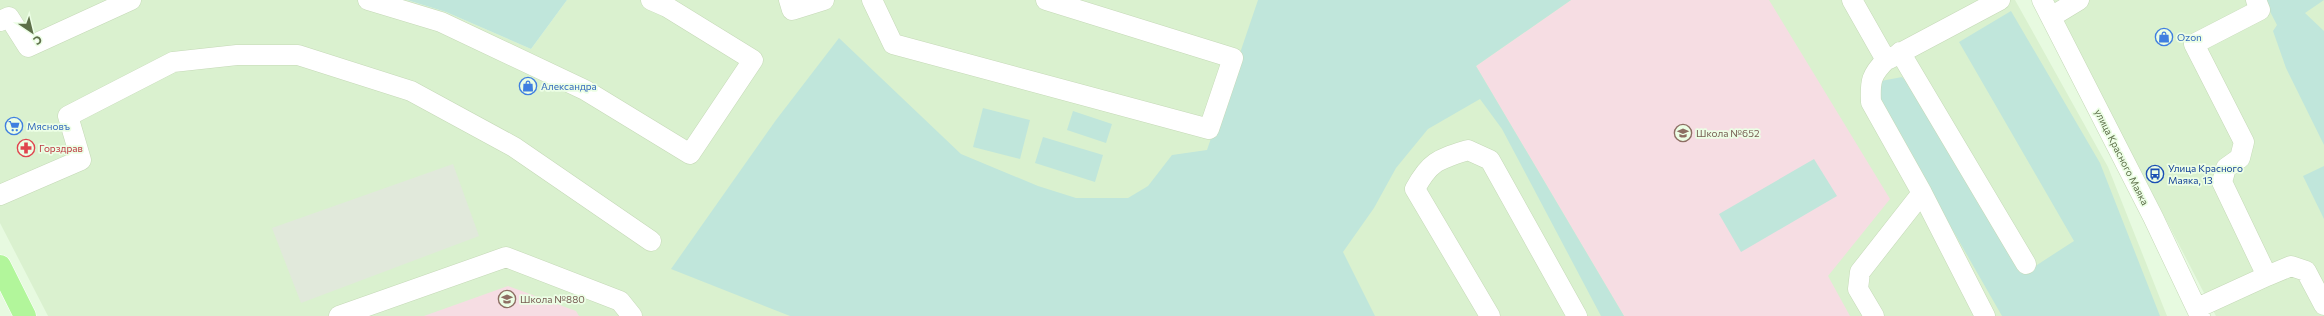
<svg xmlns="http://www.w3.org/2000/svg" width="2324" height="316" font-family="Commissioner,sans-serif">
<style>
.residential{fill:#daf1cf}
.industrial{fill:#e1e9db}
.education{fill:#f6dde3}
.green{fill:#c0e6db}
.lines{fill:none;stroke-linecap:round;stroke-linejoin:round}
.minor-casing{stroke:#c5d9b7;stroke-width:21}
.major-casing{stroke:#fff;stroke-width:23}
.minor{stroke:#fff;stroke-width:20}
.major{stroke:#b2f69b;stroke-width:22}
.labels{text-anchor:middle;stroke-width:3.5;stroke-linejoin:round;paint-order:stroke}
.shop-label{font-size:10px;fill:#366cbe;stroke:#ecfee5;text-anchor:start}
.education-label{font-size:10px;fill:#785e54;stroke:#ecfee5;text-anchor:start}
.health-label{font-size:10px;fill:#be3a42;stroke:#ecfee5;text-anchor:start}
.street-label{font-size:10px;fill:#5d6f49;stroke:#ecfee5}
.transit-label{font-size:10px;fill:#164399;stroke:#ecfee5;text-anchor:start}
</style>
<rect width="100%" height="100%" fill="#e7fae0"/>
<path class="residential" d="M0,0h407l39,12 85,37 36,-49h1448l93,167 59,149h-2119l-48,-93z
M2052,0h272v316h-108z"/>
<path class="industrial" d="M453,164l26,72 -178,67 -29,-75z"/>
<path class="education" d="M1571,0h198l121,199 -62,77 22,40h-226l-148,-250z
M508,286l68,25 3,5h-155z"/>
<path class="green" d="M407,0h160l-36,49 -85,-37z
M1258,0h313l-95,66 148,250h-23l-99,-187 -22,-30 -52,30 -32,39 -22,40 -31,44 32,64h-585l-119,-47 105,-149 63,-82 122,116 77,32 38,12h52l20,-12 24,-31 35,-5z
M2264,0h60l-19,13 19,18v114l-38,-77 -13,-37 4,-6z
M2011,11l89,152 60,153h-158l-121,-211v-24l21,-4 28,31 96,164 48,-31 -115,-199z
M983,108l47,12 -10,39 -47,-12z
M1073,111l39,13 -6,19 -39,-13z
M1043,137l60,18 -8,27 -60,-19z
M1814,159l23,37 -96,56 -22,-38z
M2324,166v53l-21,-43z"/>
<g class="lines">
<defs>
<path id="minor" d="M368,0l73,22 144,68 105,64 63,-94 -86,-53 -16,-7
M789,0l3,10 32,-10
M872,0l21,44 316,85 24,-71 -187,-58
M1852,0l34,60c-15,15 -16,21 -15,42l51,91 63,123
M2042,0l111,217 47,99
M2051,17l28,-17
M0,21l9,-4 19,30 103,-47
M1900,52l126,212
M1889,59l111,-59
M0,195l81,-35 -13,-44 105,-54 64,-7h61l113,36 103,56 137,94
M2267,276l24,-10 15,5 18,34
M2197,308l70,-32 -45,-94 4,-14 14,-10 4,-16 -50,-98 66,-34 -4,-10
M339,316l167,-59 114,44 12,15
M1490,316l-75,-127c15,-28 24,-30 53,-39l22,10 87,156
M1874,316l-16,-27 2,-17 62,-79"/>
<path id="major" d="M0,266l25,50"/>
</defs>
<use href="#minor" class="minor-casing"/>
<use href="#major" class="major-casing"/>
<use href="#minor" class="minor"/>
<use href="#major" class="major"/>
</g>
<defs>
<symbol id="shop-ring" viewBox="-11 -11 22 22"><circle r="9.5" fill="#ecfee5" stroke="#3f7fe0" stroke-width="1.5"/><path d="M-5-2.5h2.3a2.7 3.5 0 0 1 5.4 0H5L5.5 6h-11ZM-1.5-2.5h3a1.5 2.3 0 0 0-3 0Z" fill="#3f7fe0"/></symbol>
<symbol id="supermarket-ring" viewBox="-11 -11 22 22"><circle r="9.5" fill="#ecfee5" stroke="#3f7fe0" stroke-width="1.5"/><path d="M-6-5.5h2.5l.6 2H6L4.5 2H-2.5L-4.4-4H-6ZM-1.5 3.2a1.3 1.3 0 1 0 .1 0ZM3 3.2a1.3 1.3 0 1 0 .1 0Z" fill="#3f7fe0"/></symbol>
<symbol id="school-ring" viewBox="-11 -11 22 22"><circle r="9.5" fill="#ecfee5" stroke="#8d6e63" stroke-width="1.5"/><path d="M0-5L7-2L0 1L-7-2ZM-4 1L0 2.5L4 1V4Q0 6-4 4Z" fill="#8d6e63"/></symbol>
<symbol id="pharmacy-ring" viewBox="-11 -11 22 22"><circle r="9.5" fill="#ecfee5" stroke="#e0444e" stroke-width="1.5"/><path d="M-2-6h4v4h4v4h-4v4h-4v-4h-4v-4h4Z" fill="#e0444e"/></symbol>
<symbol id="bus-ring" viewBox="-11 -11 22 22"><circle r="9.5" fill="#ecfee5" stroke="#1a4fb4" stroke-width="1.5"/><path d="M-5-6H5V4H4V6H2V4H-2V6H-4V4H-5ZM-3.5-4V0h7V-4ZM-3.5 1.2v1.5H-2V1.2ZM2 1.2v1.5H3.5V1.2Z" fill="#1a4fb4"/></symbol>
</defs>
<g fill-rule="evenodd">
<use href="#shop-ring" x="2154" y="27" width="20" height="20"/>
<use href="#shop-ring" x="518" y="76" width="20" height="20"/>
<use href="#supermarket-ring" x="4" y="116" width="20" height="20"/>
<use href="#school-ring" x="1673" y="123" width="20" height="20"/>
<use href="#pharmacy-ring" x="16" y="138" width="20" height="20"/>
<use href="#bus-ring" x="2145" y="164" width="20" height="20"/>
<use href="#school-ring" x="497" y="289" width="20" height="20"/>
</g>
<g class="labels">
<g class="shop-label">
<text x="2177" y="41">Ozon</text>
<text x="541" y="90">Александра</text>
<text x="27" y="130">Мясновъ</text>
</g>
<g class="education-label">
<text x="1696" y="137">Школа №652</text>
<text x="520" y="303">Школа №880</text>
</g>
<g class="health-label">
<text x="39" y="152">Горздрав</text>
</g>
<g class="street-label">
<text transform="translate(2122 157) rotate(63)" y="4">улица Красного Маяка</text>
</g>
<g class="transit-label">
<text x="2168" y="172">Улица Красного<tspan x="2168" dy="12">Маяка, 13</tspan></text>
</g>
</g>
<g transform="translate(32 32) rotate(145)" stroke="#ecfee5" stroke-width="3" paint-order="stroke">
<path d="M0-3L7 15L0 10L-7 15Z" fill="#5d6f49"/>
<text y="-6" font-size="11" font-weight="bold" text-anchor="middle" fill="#5d6f49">С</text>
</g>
</svg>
